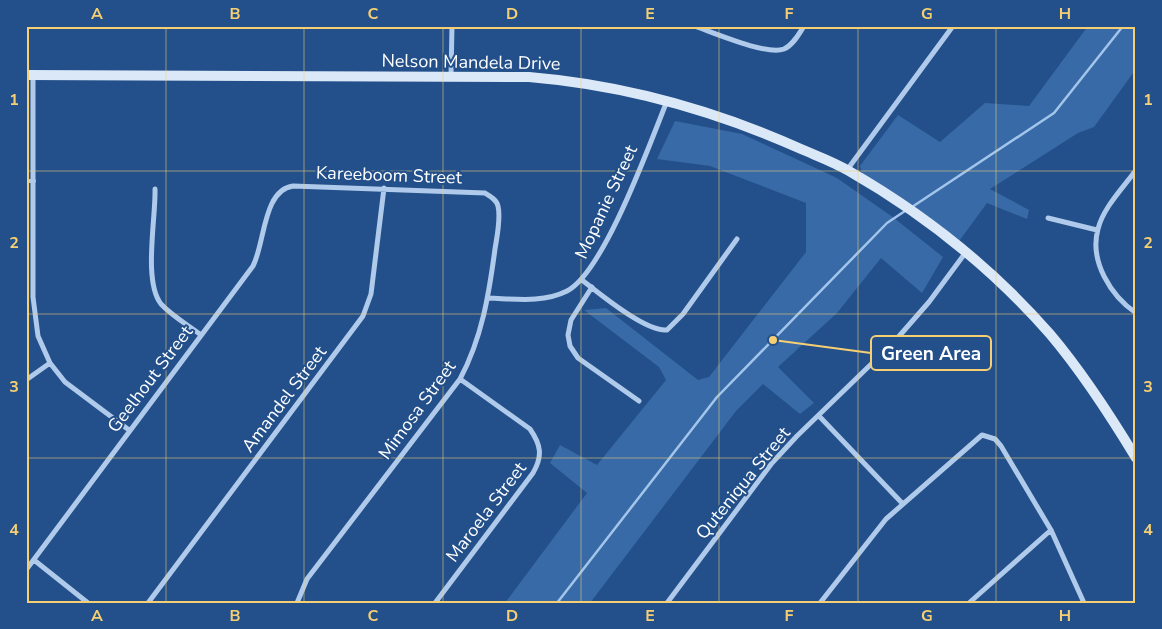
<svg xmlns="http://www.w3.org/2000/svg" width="1162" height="629" font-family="'Nunito Sans',sans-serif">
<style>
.green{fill:#376aa7}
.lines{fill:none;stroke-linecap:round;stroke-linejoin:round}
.stream{stroke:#a3c5eb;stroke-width:2.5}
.lane{stroke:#afcaea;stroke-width:4}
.street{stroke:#afcaea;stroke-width:5}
.secondary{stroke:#dbe8f8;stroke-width:10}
.grid{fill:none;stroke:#f6cf72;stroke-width:1;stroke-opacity:0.55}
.labels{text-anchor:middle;stroke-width:4;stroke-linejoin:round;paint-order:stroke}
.street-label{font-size:18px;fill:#fff;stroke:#23508a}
.leader{fill:none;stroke:#f6cf72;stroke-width:2}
.callout-dot{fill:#f6cf72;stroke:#23508a;stroke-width:2}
.callout{fill:#23508a;stroke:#f6cf72;stroke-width:2}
.callout-label{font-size:19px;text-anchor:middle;font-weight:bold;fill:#fff}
.neatline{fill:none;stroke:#f6cf72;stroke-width:2}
.grid-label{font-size:16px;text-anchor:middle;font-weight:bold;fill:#f6cf72}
</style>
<rect width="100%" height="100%" fill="#23508a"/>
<path class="green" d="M1088,26h48v43l-42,58 -16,6 -88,56 39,21 -2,9 -40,-16 -30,41 -94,-68 -3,-10 38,-51 42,27 45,-39 44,3z
M675,121l67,13 95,44 57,40 49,39 -21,36 -41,-35 -44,55 -59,54 36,36 -14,11 -37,-30 -27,27 -146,192h-85l82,-110 -37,-30 10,-18 37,20 69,-85 -7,-13 -75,-57 22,-2 92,72 11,-3 97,-125v-49l-96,-37 -53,-7z"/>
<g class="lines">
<path class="stream" d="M912,207l142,-94 69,-87
M557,603l160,-206 170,-174 18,-12"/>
<path class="lane" d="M26,181h8"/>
<path class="street" d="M694,26c18,6 73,30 90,23 9,-4 15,-15 20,-23
M33,75v222l5,39 12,27 15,19 64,48
M451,76l1,-50
M847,170l106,-144
M1136,170c-13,18 -33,38 -38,59 -9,32 13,67 38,84
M155,189c1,29 -12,92 6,115 11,12 27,21 40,31
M1048,218l49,12
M582,280c18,14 64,52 85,50l16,-16 54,-75
M592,287l-21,33 -3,15 2,11 8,12 61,43
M489,298c27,1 54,5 78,-7 37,-19 83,-148 100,-190
M26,380l24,-17
M819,416l83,87
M34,560l54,43
M26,570l227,-304c12,-23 10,-76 40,-80l192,7c5,3 12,7 13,13 3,13 -1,30 -3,43 -6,45 -13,89 -35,130l-153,200 -10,24
M148,603l215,-287 8,-22 13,-106
M435,603l98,-130c10,-17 8,-28 -3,-44l-70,-50
M667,603l105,-140 25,-27 97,-94 35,-40 37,-50
M820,603l66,-84 96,-84 13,4 6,7 50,84 33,73
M969,603l82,-73"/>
<path class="secondary" d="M26,75l503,2c96,8 185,33 272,72 16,7 33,13 48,22 75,43 145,99 201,163 33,39 60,81 86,124"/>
</g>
<path class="grid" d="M166,26v577M304,26v577M443,26v577M581,26v577M719,26v577M858,26v577M996,26v577M26,171h1110M26,314h1110M26,458h1110"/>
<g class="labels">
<g class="street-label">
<text transform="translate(471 62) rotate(1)" y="6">Nelson Mandela Drive</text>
<text transform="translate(389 175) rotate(2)" y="6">Kareeboom Street</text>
<text transform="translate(606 202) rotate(-65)" y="6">Mopanie Street</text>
<text transform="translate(150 379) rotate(-53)" y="6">Geelhout Street</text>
<text transform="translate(284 399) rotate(-53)" y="6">Amandel Street</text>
<text transform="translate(417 410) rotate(-54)" y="6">Mimosa Street</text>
<text transform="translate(743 483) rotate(-51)" y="6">Quteniqua Street</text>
<text transform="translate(486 512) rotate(-53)" y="6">Maroela Street</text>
</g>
</g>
<path class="leader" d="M773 340L871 353"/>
<circle class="callout-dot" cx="773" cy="340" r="5"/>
<rect class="callout" x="871" y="336" width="120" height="34" rx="5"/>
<g class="callout-label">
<text x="931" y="360">Green Area</text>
</g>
<rect width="1162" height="629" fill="none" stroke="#23508a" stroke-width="55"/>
<rect x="28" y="28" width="1106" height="574" class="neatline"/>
<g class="grid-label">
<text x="97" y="19">A</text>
<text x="235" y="19">B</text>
<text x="373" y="19">C</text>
<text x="512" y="19">D</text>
<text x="650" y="19">E</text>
<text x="789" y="19">F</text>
<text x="927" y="19">G</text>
<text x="1065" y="19">H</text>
<text x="14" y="105">1</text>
<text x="1148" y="105">1</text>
<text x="14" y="248">2</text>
<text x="1148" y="248">2</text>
<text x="14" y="392">3</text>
<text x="1148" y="392">3</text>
<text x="14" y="535">4</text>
<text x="1148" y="535">4</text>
<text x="97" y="621">A</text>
<text x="235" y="621">B</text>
<text x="373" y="621">C</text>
<text x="512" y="621">D</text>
<text x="650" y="621">E</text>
<text x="789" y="621">F</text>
<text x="927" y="621">G</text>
<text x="1065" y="621">H</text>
</g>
</svg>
